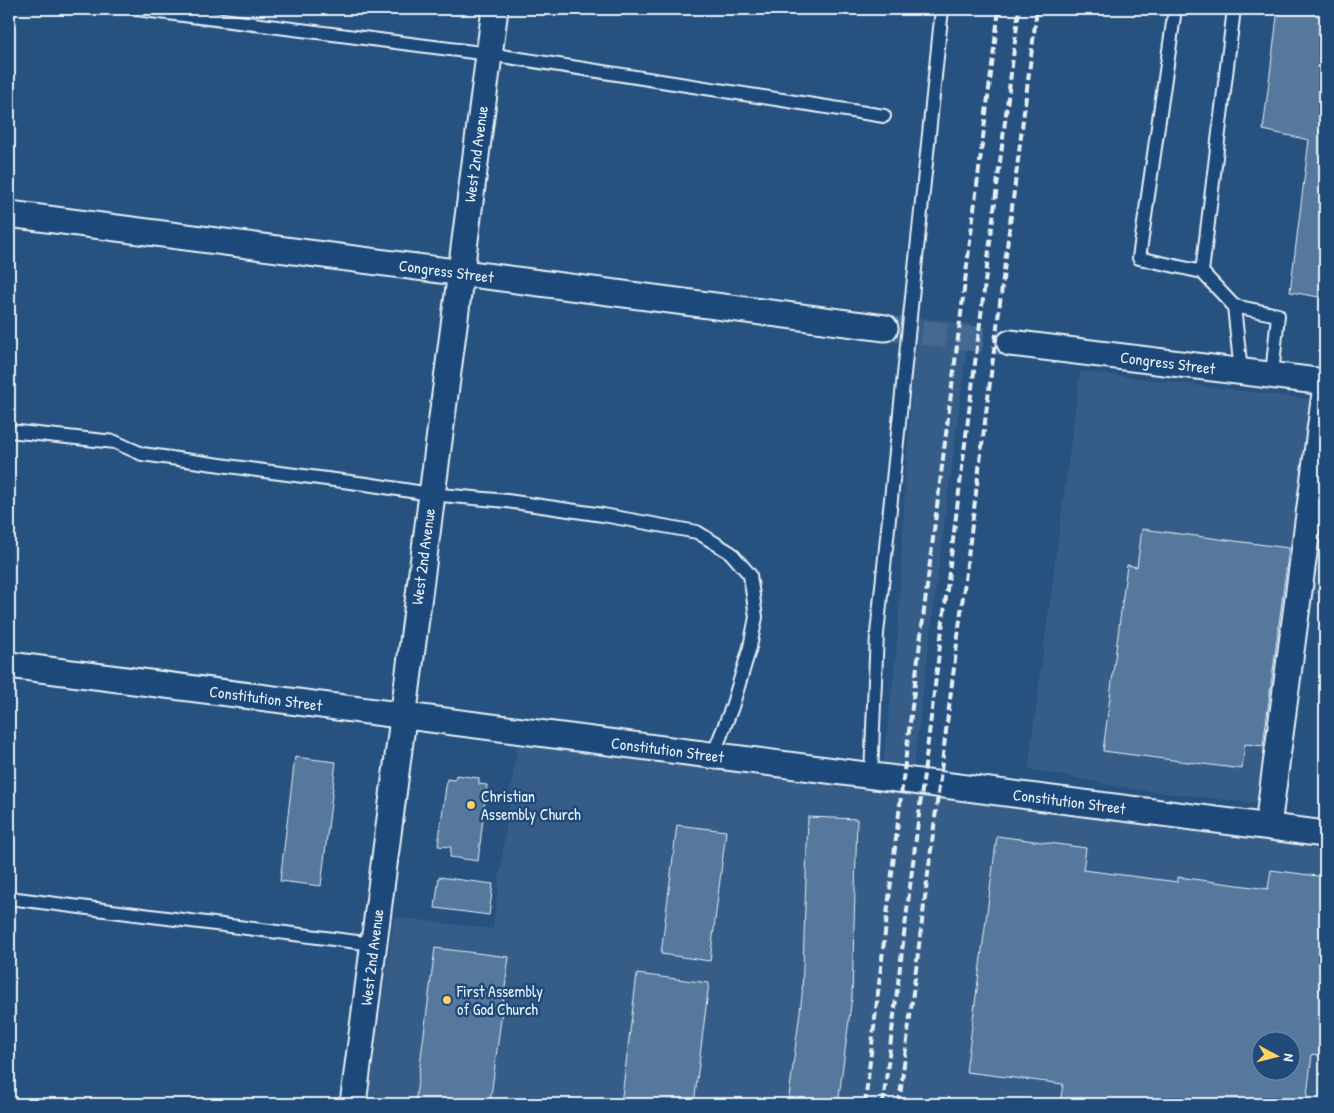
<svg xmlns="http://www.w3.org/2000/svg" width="1334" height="1113" font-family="'Patrick Hand',sans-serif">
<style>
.built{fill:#355d88;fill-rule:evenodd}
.building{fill:#57789d;stroke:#e8f1f8;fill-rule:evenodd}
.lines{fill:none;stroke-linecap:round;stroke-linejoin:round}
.street-tunnel{stroke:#446991;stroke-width:25;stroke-dasharray:25 12;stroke-linecap:butt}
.lane-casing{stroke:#e8f1f8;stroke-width:16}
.street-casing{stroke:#e8f1f8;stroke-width:29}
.lane{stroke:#1f4a7a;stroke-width:12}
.street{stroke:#1f4a7a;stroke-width:25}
.rail{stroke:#e8f1f8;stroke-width:4;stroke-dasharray:8 4;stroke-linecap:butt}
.poi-dot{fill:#ffd166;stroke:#1f4a7a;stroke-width:2}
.labels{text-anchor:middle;stroke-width:5;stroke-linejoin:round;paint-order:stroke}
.street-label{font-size:16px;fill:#e8f1f8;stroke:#1f4a7a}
.poi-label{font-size:16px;fill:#e8f1f8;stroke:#1f4a7a;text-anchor:start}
</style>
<rect width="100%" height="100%" fill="#27517f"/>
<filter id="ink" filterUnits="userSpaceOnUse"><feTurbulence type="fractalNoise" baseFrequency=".02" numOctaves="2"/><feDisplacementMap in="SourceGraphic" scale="10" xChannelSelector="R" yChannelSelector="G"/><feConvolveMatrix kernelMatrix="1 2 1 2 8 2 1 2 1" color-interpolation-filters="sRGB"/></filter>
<g filter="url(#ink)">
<path class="built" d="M917,317l53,7 -60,471 415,52v257h-957l26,-187 99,12 24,-186 363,48 17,-146 9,-177zM1262,1040h30v30h-30z
M1080,371l245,30v194l-13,-1 -27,213 -153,-18 -104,-20z"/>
<path class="building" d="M1278,9h14l33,4v285l-35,-6 19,-152 -46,-10z
M1325,463v80l-9,-1z
M1142,529l147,19 -26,198 -18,-2 -3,25 -139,-18 24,-186 10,2z
M295,757l41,5 -15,124 -41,-5z
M456,775l23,3v6l8,1 -9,76 -28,-4 1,-10 -13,-1 9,-67 8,1z
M808,817l49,2 -5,178 -14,107h-50l14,-108z
M677,825l49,6 -16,130 -49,-7z
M997,836l89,12 -3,22 95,12v-5l90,12 3,-19 54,7v179l-13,-2 -6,50h-246l3,-20 -97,-12zM1262,1040h30v30h-30z
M439,877l54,7 -4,31 -54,-7z
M435,948l74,9 -19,147h-75z
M637,974l72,9 -15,121h-73z"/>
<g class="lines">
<path class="street-tunnel" d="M885,328l125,15"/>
<defs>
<path id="lane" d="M136,9l353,45 395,62
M1175,9l-36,249 63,14 32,34 44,9 -6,60
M1202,272l32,-263
M1234,306l7,66
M9,431l106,11 27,12 122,17 102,13 64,10 77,7 96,14 94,17 34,21 19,22 6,42 -6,30 -18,60 -19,48
M871,775l6,-141 65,-625
M9,898l364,46"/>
<g id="street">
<path id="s1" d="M9,214l876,114"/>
<path id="s2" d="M1010,343l315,39"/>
<path id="s3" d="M9,665l1316,169"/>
<path d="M1268,826l57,-433"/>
<path id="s4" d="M353,1104c46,-365 93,-730 142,-1095"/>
</g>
</defs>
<use href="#lane" class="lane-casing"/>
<use href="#street" class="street-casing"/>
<use href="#lane" class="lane"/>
<use href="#street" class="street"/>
<path class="rail" d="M865,1104l38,-325 96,-770
M883,1104l136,-1095
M899,1104l138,-1095"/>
</g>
</g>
<g class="poi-dot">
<circle cx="471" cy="805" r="5"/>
<circle cx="447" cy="1000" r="5"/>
</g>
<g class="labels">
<g class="street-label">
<text dy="6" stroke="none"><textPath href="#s4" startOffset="958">West 2nd Avenue</textPath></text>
<text dy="6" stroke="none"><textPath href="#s1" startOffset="441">Congress Street</textPath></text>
<text dy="6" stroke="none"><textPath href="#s2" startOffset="159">Congress Street</textPath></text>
<text dy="6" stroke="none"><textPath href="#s4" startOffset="552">West 2nd Avenue</textPath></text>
<text dy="6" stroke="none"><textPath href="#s3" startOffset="259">Constitution Street</textPath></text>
<text dy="6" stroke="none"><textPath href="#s3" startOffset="664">Constitution Street</textPath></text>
<text dy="6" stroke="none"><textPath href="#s3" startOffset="1069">Constitution Street</textPath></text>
<text dy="6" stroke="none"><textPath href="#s4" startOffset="148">West 2nd Avenue</textPath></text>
</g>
<g class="poi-label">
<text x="481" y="802">Christian<tspan x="481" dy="18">Assembly Church</tspan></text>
<text x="457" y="997">First Assembly<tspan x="457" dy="18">of God Church</tspan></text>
</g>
</g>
<rect width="1334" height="1113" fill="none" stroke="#1f4a7a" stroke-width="30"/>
<rect x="15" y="15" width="1304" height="1083" fill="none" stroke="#e8f1f8" stroke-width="2" filter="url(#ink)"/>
<g transform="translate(1276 1056) rotate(97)"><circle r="24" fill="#1f4a7a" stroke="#6f8dac"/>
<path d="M0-4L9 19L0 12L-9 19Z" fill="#ffd166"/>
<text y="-8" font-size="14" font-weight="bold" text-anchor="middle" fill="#e8f1f8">N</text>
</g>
</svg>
